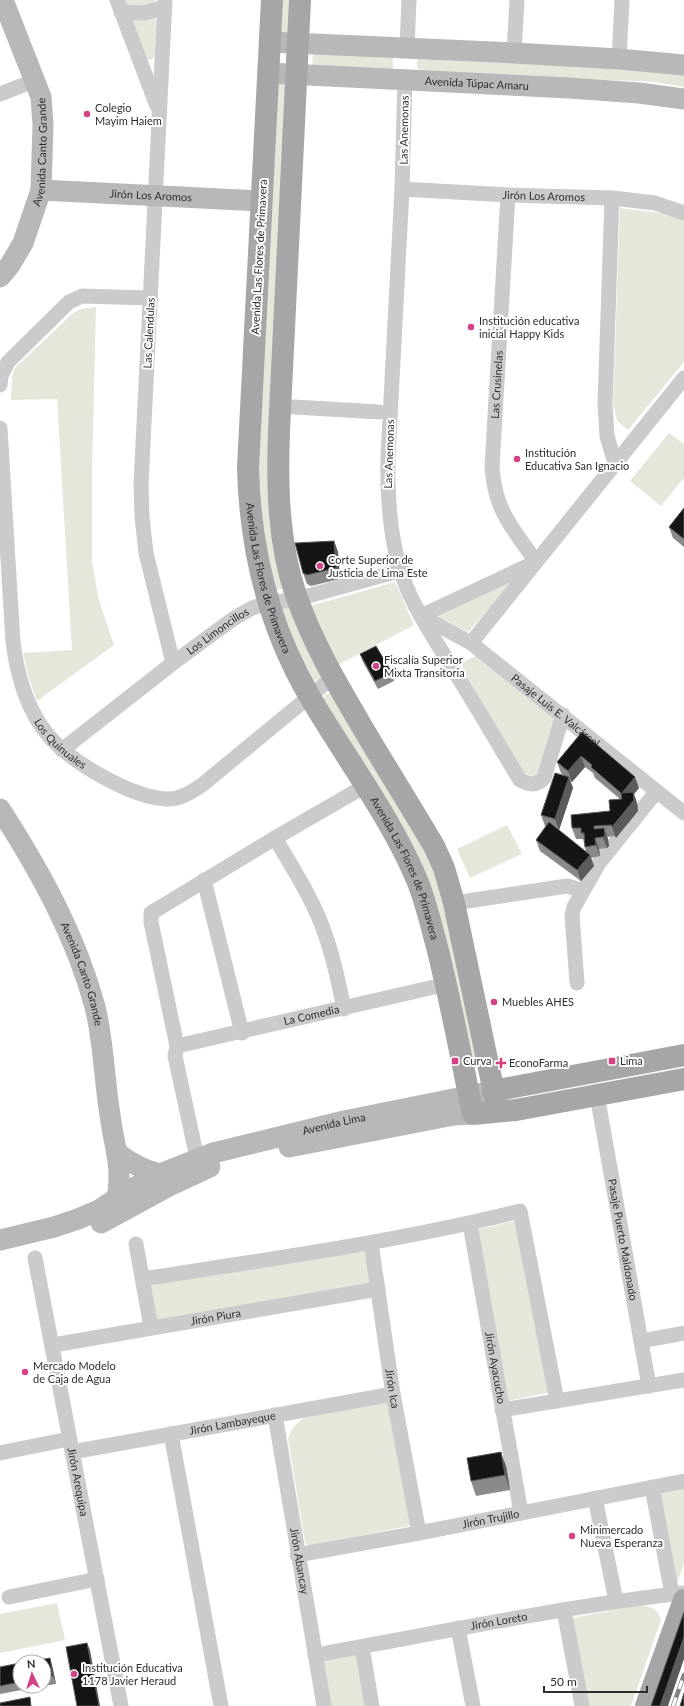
<svg xmlns="http://www.w3.org/2000/svg" width="684" height="1706" font-family="Lato,sans-serif">
<style>
.green{fill:#e6e7db}
.lines{fill:none;stroke-linecap:round;stroke-linejoin:round}
.street{stroke:#cbcbcb;stroke-width:15}
.secondary{stroke:#b8b8b8;stroke-width:21}
.primary{stroke:#a6a6a6;stroke-width:22}
.rail-casing{stroke:#838383;stroke-width:4.5}
.rail{stroke:#fff;stroke-width:3;stroke-dasharray:9;stroke-linecap:butt}
.wall{fill:#8a8a8a;fill-rule:evenodd}
.shaded-wall{fill:#5b5b5b}
.building{fill:#151515;stroke:#5b5b5b}
.poi-dot{fill:#d44285;stroke:#fff;stroke-width:1.5}
.labels{text-anchor:middle;stroke-width:4;stroke-linejoin:round;paint-order:stroke}
.street-label{font-size:11px;fill:#2e2e2e;stroke:#fff}
.poi-label{font-size:11px;fill:#2e2e2e;stroke:#fff;text-anchor:start}
</style>
<rect width="100%" height="100%" fill="#fff"/>
<path class="green" d="M125,0h30l-2,4 -13,5 -14,-4z
M278,0h17l-8,36 -11,-7z
M156,16l-1,40 -4,4 -5,-1 -16,-40z
M313,53l80,2v16l-81,-6z
M417,59l267,12v16l-28,-5 -232,-10 -7,-4z
M288,80l-5,509 -11,1 -16,-118 20,-388z
M620,208l49,6 15,7v141l-56,68 -11,-9 -4,-18z
M96,307l-4,165v89l6,36 16,48 -77,56 -8,-23 -6,-25 49,-3 -15,-251 -46,1 1,-23 3,-9 58,-55 8,-4z
M669,433l15,11v34l-23,28 -31,-25z
M521,574l-53,58 -30,-15z
M395,582l19,43 -78,41 -26,-60z
M291,605l31,71 -11,7 -30,-76z
M477,656l78,62 -17,58 -7,1 -8,-4 -60,-103v-6l3,-4z
M329,693l6,3 73,120 32,66 37,179 -6,3 -27,-128 -121,-236 1,-5z
M507,825l15,29 -52,24 -13,-29z
M519,1220l32,172 -42,9 -33,-171z
M364,1244l8,43 -219,37 -8,-43z
M385,1401l5,5 21,117 -2,3 -101,20 -3,-4 -17,-103c3,-10 7,-15 16,-21z
M684,1485v79l-8,21 -19,-94z
M57,1603l8,37 -65,13v-39z
M640,1605c11,2 18,3 21,15l-30,86h-43l-15,-88z
M361,1648l10,58h-45l-9,-50z"/>
<g class="lines">
<g class="street">
<path d="M117,0l40,106"/>
<path d="M165,0l-24,484 1,33 4,36 27,110"/>
<path d="M121,12l23,1 20,-6"/>
<path d="M407,48l2,-48"/>
<path d="M514,53l3,-53"/>
<path d="M619,59l3,-59"/>
<path d="M405,80l-3,109 -14,268c-1,45 2,96 22,138 12,26 29,51 44,76 23,36 44,73 66,109 9,5 17,6 24,-2l19,-63"/>
<path d="M0,94l36,-14"/>
<path id="s1" d="M402,189l106,6 104,3 43,5 29,10"/>
<path d="M612,198l-7,206 2,32 8,27"/>
<path d="M0,385l1,-9 7,-14 61,-60 13,-6 68,2"/>
<path d="M294,407l85,5"/>
<path id="s2" d="M0,428l13,214c4,32 14,68 35,93 22,27 83,62 118,64 14,1 25,-7 36,-14l131,-108"/>
<path id="s3" d="M421,616l115,-54c-24,-35 -41,-51 -44,-95l16,-272"/>
<path id="s4" d="M421,616l50,27 213,170"/>
<path d="M471,643l213,-265"/>
<path id="s5" d="M62,750l111,-87 60,-44 19,-11 16,-5 29,-4 105,-29"/>
<path d="M275,838c13,22 27,44 38,67 16,32 24,69 31,104"/>
<path d="M204,880l38,153"/>
<path d="M454,903l113,-17 7,2 8,4"/>
<path d="M577,983l-5,-68 2,-8 25,-44 58,-72"/>
<path id="s6" d="M177,1046l270,-62"/>
<path id="s7" d="M597,1095l52,291"/>
<path d="M197,1158l-22,-102 2,-10 -26,-124v-9l124,-75 90,-52"/>
<path id="s8" d="M470,1224l51,289"/>
<path id="s9" d="M371,1243l22,151 26,139"/>
<path d="M136,1244l15,83"/>
<path id="s10" d="M35,1258l86,448"/>
<path d="M143,1279c126,-20 253,-37 377,-68l37,190"/>
<path d="M641,1341l43,-8"/>
<path id="s11" d="M53,1345l325,-56"/>
<path d="M502,1410l182,-30"/>
<path id="s12" d="M275,1415l49,291"/>
<path d="M171,1434l50,272"/>
<path id="s13" d="M72,1452l321,-58"/>
<path d="M0,1453l69,-14"/>
<path d="M652,1487l20,107"/>
<path d="M595,1498l21,103"/>
<path id="s14" d="M297,1555l122,-22 265,-52"/>
<path d="M9,1597l88,-18"/>
<path d="M564,1610l18,96"/>
<path d="M458,1628l15,78"/>
<path d="M362,1647l10,59"/>
<path id="s15" d="M315,1655c123,-22 245,-48 369,-62"/>
</g>
<g class="secondary">
<path d="M270,42l244,11 105,6 65,6"/>
<path id="s16" d="M268,73l301,15 70,5 45,6"/>
<path id="s17" d="M41,190l221,11"/>
<path id="s18" d="M0,277l10,-12 13,-22 18,-53 2,-65 -2,-28 -38,-97"/>
<path id="s19" d="M0,809c40,62 76,127 95,198 9,36 9,72 15,108 4,32 13,50 7,84"/>
<path d="M289,1147l165,-32 19,-1"/>
<path d="M119,1154c13,10 24,16 41,20"/>
<path d="M101,1223l68,-37 41,-19"/>
<path id="s20" d="M0,1240l54,-13 24,-8 21,-9 30,-20 31,-16 53,-21 131,-32 149,-30"/>
</g>
<g class="primary">
<path id="s21" d="M272,0l-24,468c2,80 21,159 62,229 35,60 80,119 107,183 9,22 14,45 20,67 14,55 24,111 36,167l43,-4 168,-31"/>
<path d="M300,0l-21,431c-2,54 -1,112 17,164 17,49 42,91 68,135 23,39 47,77 70,116l10,22 10,35 44,208"/>
<path d="M493,1091l191,-36"/>
<path d="M646,1706l38,-106"/>
</g>
<defs>
<path id="rail" d="M673,1706l11,-31"/>
</defs>
<use href="#rail" class="rail-casing"/>
<use href="#rail" class="rail"/>
</g>
<path class="wall" d="M684,508v39l-11,-9 -4,-11z
M334,541l4,11 2,27 -29,7 -4,-2 -4,-11z
M360,654l32,19 2,8 -16,8 -15,-27z
M582,732l57,56 -5,6 3,9 1,8 -22,27 -1,-2 -8,1 2,9 -2,2 -8,1 1,7 -9,2 3,8 -13,15 -41,-30 -4,-11 10,-14h-1l-4,-11 23,-39 -3,-3 -4,-11zM585,767l8,6 2,5 25,21 -10,12 -38,17 4,11h7l3,13 -27,-22 14,-42 -3,-7 2,1z
M506,1466l4,24 -34,6 -5,-15z
M44,1662l8,3 4,19 -12,2z
M20,1663v23h23l-43,8v-27z"/>
<path class="shaded-wall" d="M334,541l4,11 2,27 -4,-11z
M581,756l4,11 -13,15 -4,-11z
M569,777l4,11 -14,42 -4,-11z
M635,777l4,11 -5,6 3,9 1,8 -22,27 -4,-11 22,-27 -12,-7z
M604,828l4,11 1,7 -2,2 -4,-11z
M595,838l4,11 1,7 -4,-11z
M590,855l4,11 -13,15 -4,-11z
M501,1452l5,14 4,24 -5,-15z
M684,1637v22l-16,47h-8z
M87,1643l3,7 10,56h-1z
M50,1658l2,7 4,19 -3,-8z"/>
<path class="building" d="M684,508v31l-15,-12z
M334,541l2,27 -29,7 -4,-2 -8,-30z
M376,646l16,27 -17,8 -15,-27z
M582,732l53,45 -13,16 11,-1 1,8 -22,27v-2l-18,1v3l10,-1 1,7 -2,2 -8,1 1,7 -11,2 -1,-14h-3v-5h-9l-1,-13 39,-4 -1,-11 13,-1 -1,-6 -30,-26 1,-2 -11,-9 -13,15 -11,-9z
M555,773l14,4 -14,42 -14,-4z
M549,822l41,33 -13,15 -41,-30z
M501,1452l4,23 -34,6 -4,-23z
M684,1612v25l-24,69h-9z
M87,1643l12,63h-22l-11,-59z
M50,1658l3,18 -9,2v-16h-16z
M20,1663v19l-20,4v-19z
M684,1693v13h-4z
M30,1697l1,9h-31v-3z"/>
<g class="poi-dot">
<circle cx="87" cy="114" r="4"/>
<circle cx="471" cy="327" r="4"/>
<circle cx="517" cy="459" r="4"/>
<circle cx="320" cy="566" r="4"/>
<circle cx="376" cy="666" r="4"/>
<circle cx="494" cy="1002" r="4"/>
<rect x="451" y="1057" width="8" height="8" rx="2"/>
<rect x="608" y="1057" width="8" height="8" rx="2"/>
<path d="M499 1057h4v4h4v4h-4v4h-4v-4h-4v-4h4z"/>
<circle cx="25" cy="1372" r="4"/>
<circle cx="572" cy="1536" r="4"/>
<circle cx="74" cy="1674" r="4"/>
</g>
<g class="labels">
<g class="street-label">
<text dy="4" stroke="none"><textPath href="#s16" startOffset="209">Avenida Túpac Amaru</textPath></text>
<text transform="translate(404 130) rotate(-89)" y="4">Las Anemonas</text>
<text dy="4" stroke="none"><textPath href="#s18" startOffset="135">Avenida Canto Grande</textPath></text>
<text dy="4" stroke="none"><textPath href="#s17" startOffset="110">Jirón Los Aromos</textPath></text>
<text dy="4" stroke="none"><textPath href="#s1" startOffset="142">Jirón Los Aromos</textPath></text>
<text transform="translate(259 257) rotate(-87)" y="4">Avenida Las Flores de Primavera</text>
<text transform="translate(149 333) rotate(-87)" y="4">Las Calendulas</text>
<text dy="4" stroke="none"><textPath href="#s3" startOffset="316">Las Crusinelas</textPath></text>
<text transform="translate(389 454) rotate(-88)" y="4">Las Anemonas</text>
<text dy="4" stroke="none"><textPath href="#s21" startOffset="581">Avenida Las Flores de Primavera</textPath></text>
<text dy="4" stroke="none"><textPath href="#s5" startOffset="196">Los Limoncillos</textPath></text>
<text dy="4" stroke="none"><textPath href="#s4" startOffset="165">Pasaje Luis E. Valcárcel</textPath></text>
<text dy="4" stroke="none"><textPath href="#s2" startOffset="330">Los Quinuales</textPath></text>
<text dy="4" stroke="none"><textPath href="#s21" startOffset="905">Avenida Las Flores de Primavera</textPath></text>
<text dy="4" stroke="none"><textPath href="#s19" startOffset="185">Avenida Canto Grande</textPath></text>
<text dy="4" stroke="none"><textPath href="#s6" startOffset="138">La Comedia</textPath></text>
<text dy="4" stroke="none"><textPath href="#s20" startOffset="356">Avenida Lima</textPath></text>
<text dy="4" stroke="none"><textPath href="#s7" startOffset="147">Pasaje Puerto Maldonado</textPath></text>
<text dy="4" stroke="none"><textPath href="#s11" startOffset="165">Jirón Piura</textPath></text>
<text dy="4" stroke="none"><textPath href="#s8" startOffset="146">Jirón Ayacucho</textPath></text>
<text dy="4" stroke="none"><textPath href="#s9" startOffset="147">Jirón Ica</textPath></text>
<text dy="4" stroke="none"><textPath href="#s13" startOffset="163">Jirón Lambayeque</textPath></text>
<text dy="4" stroke="none"><textPath href="#s10" startOffset="228">Jirón Arequipa</textPath></text>
<text dy="4" stroke="none"><textPath href="#s14" startOffset="197">Jirón Trujillo</textPath></text>
<text dy="4" stroke="none"><textPath href="#s12" startOffset="148">Jirón Abancay</textPath></text>
<text dy="4" stroke="none"><textPath href="#s15" startOffset="187">Jirón Loreto</textPath></text>
</g>
<g class="poi-label">
<text x="95" y="112">Colegio<tspan x="95" dy="13">Mayim Haiem</tspan></text>
<text x="479" y="325">Institución educativa<tspan x="479" dy="13">inicial Happy Kids</tspan></text>
<text x="525" y="457">Institución<tspan x="525" dy="13">Educativa San Ignacio</tspan></text>
<text x="328" y="564">Corte Superior de<tspan x="328" dy="13">Justicia de Lima Este</tspan></text>
<text x="384" y="664">Fiscalía Superior<tspan x="384" dy="13">Mixta Transitoria</tspan></text>
<text x="502" y="1006">Muebles AHES</text>
<text x="463" y="1065">Curva</text>
<text x="620" y="1065">Lima</text>
<text x="509" y="1067">EconoFarma</text>
<text x="33" y="1370">Mercado Modelo<tspan x="33" dy="13">de Caja de Agua</tspan></text>
<text x="580" y="1534">Minimercado<tspan x="580" dy="13">Nueva Esperanza</tspan></text>
<text x="82" y="1672">Institución Educativa<tspan x="82" dy="13">1178 Javier Heraud</tspan></text>
</g>
</g>
<g transform="translate(32 1674) rotate(356)"><circle r="19" fill="#ffffff" stroke="#ababab"/>
<path d="M0-3L7 15L0 10L-7 15Z" fill="#d44285"/>
<text y="-6" font-size="11" font-weight="bold" text-anchor="middle" fill="#2e2e2e">N</text>
</g>
<path d="M544 1686v6h103v-6" fill="none" stroke="#2e2e2e" stroke-width="2"/>
<text x="550" y="1686" font-size="12" fill="#2e2e2e" stroke="#ffffff" stroke-width="3" paint-order="stroke">50 m</text>
</svg>
